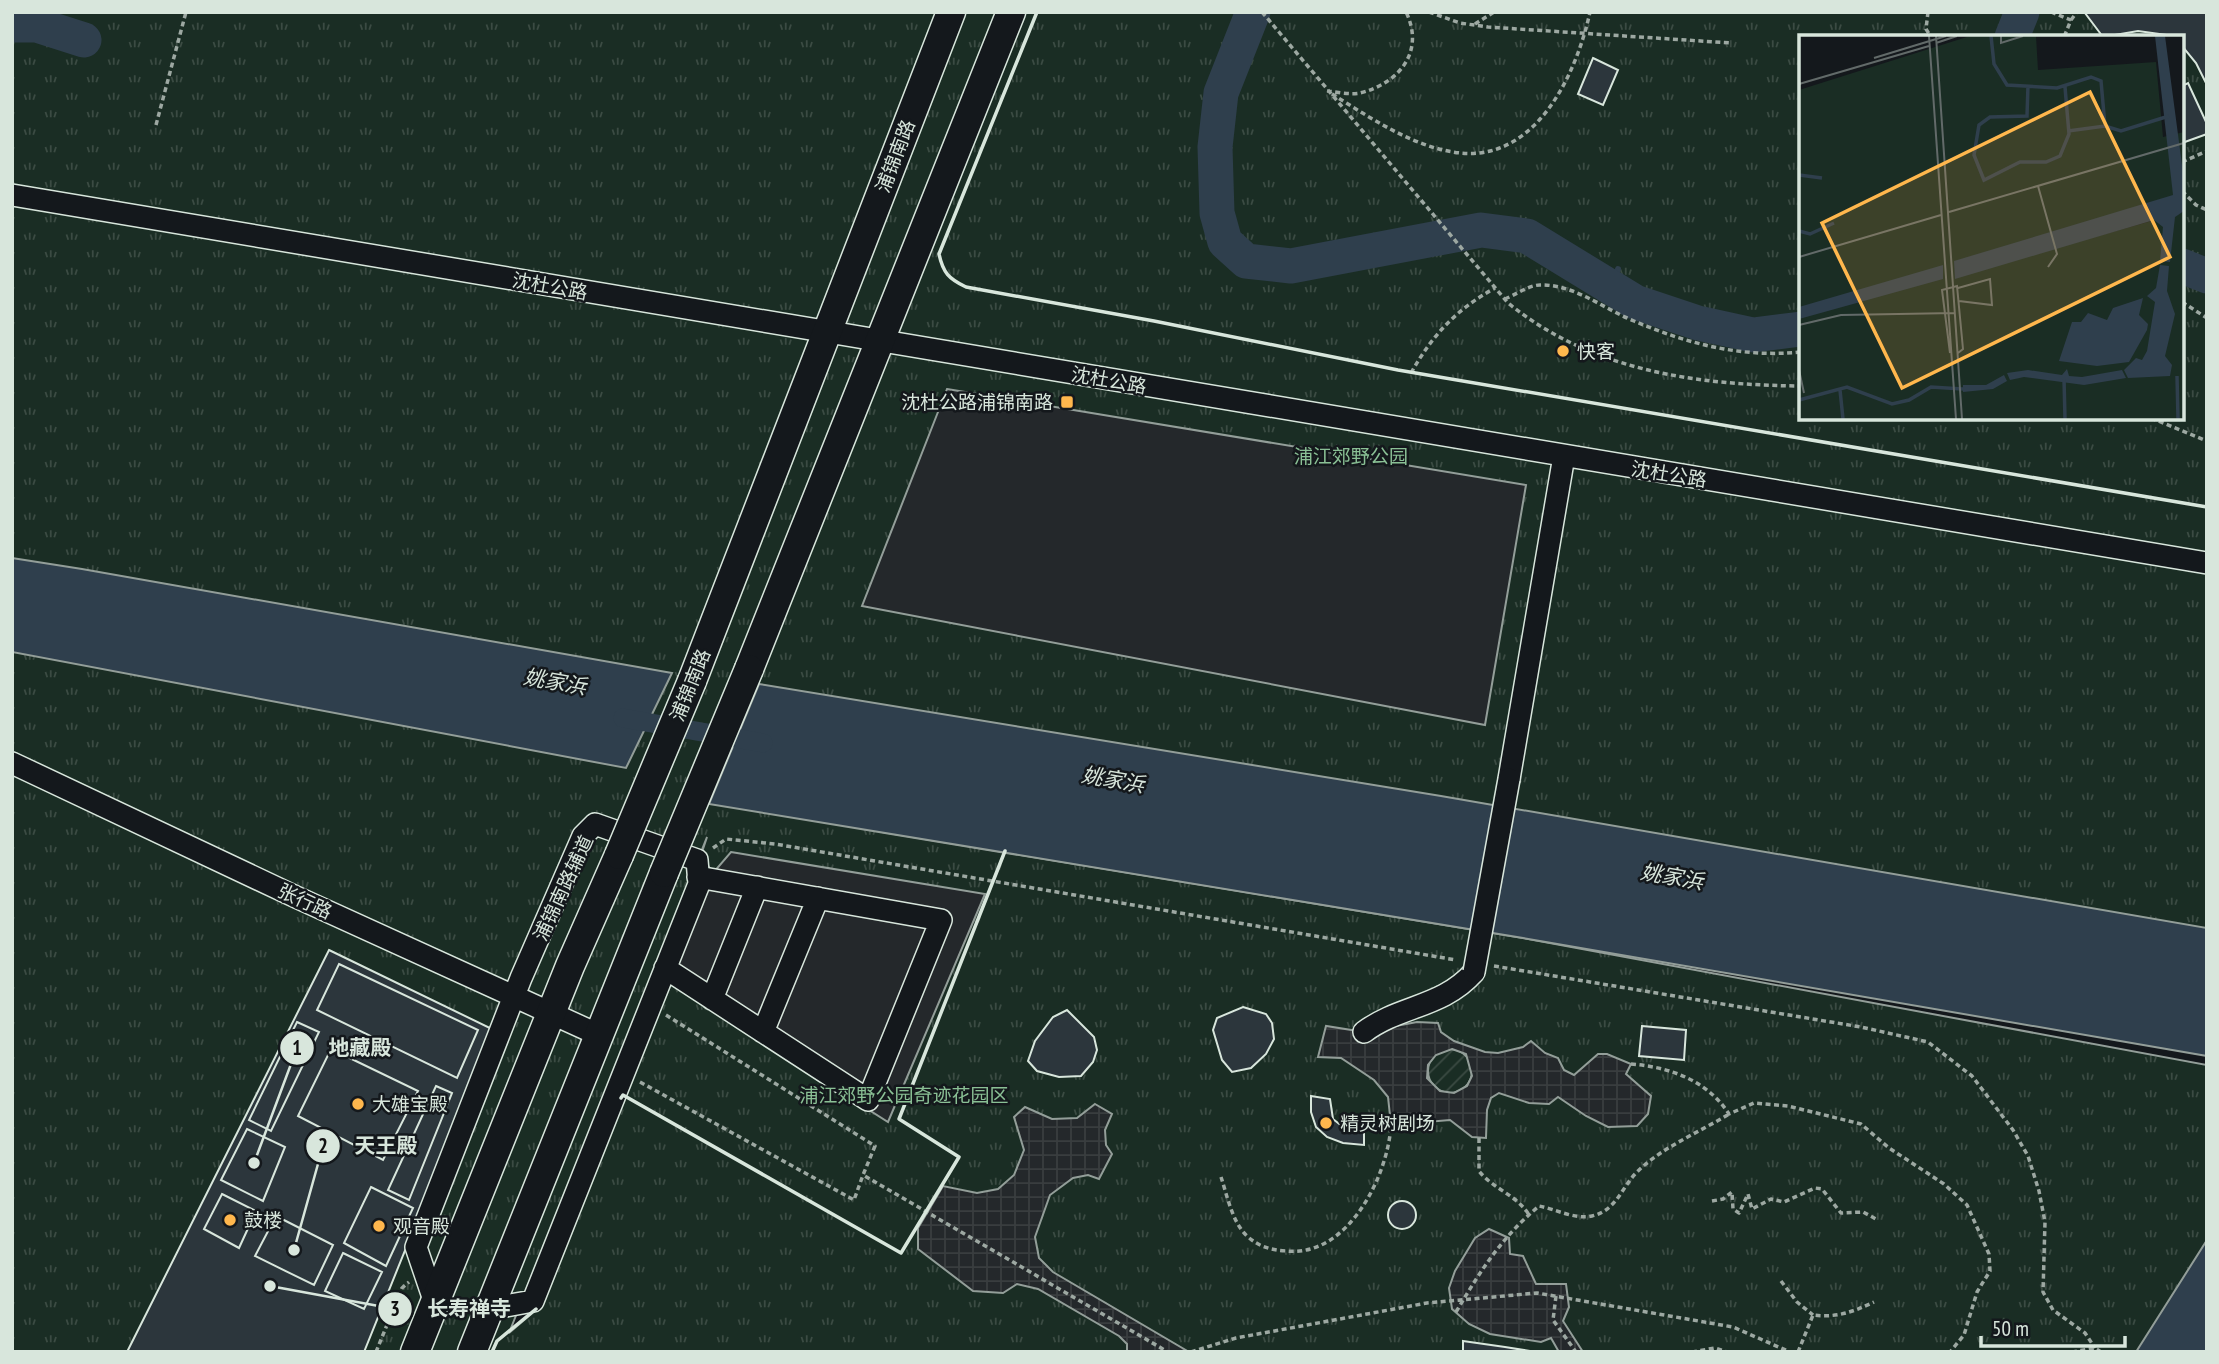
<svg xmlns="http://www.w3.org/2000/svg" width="2219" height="1364" font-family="'PT Sans Narrow','Noto Sans SC',sans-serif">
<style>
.park{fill:url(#park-tufts);stroke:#939e99;stroke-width:2;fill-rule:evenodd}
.garden{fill:url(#garden-furrows);stroke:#939e99;stroke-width:2}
.parking{fill:#24282b;stroke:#939e99;stroke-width:2}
.plaza{fill:url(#plaza-grid);stroke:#939e99;stroke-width:2;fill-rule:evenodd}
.water{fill:#2f3f4d;stroke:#939e99;stroke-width:2}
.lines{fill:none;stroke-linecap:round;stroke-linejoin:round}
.stream{stroke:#2f3f4d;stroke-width:6}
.canal{stroke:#2f3f4d;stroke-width:19}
.river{stroke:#2f3f4d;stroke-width:35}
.building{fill:#2c363c;stroke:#d8e6dc;stroke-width:2}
.minor-casing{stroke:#d8e6dc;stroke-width:24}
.major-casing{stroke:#d8e6dc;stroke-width:31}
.path{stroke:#9da8a2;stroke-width:3.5;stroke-dasharray:5 3.5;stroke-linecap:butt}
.minor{stroke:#14181c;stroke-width:21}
.major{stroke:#14181c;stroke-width:28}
.minor-bridge-casing{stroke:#d8e6dc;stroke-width:24;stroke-linecap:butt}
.major-bridge-casing{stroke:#d8e6dc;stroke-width:31;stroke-linecap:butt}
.minor-bridge{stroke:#14181c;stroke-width:21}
.major-bridge{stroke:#14181c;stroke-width:28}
.wall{stroke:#d8e6dc;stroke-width:3.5}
.poi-dot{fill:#ffb74d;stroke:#14181c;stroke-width:2.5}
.labels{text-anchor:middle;stroke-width:5;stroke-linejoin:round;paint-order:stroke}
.street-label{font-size:19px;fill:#d8e6dc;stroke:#14181c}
.poi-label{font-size:19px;fill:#d8e6dc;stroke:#14181c;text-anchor:start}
.park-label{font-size:19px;fill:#8ac095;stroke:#14181c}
.water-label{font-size:21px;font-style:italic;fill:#d8e6dc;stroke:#14181c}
.inset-river{fill:none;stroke:#2f3f4d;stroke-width:3.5}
.inset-road{fill:none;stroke:#626a69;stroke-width:2}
.view{fill:#ffb74d;fill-opacity:0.15;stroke:#ffb74d;stroke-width:3.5}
.inset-edge{fill:none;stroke:#d8e6dc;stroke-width:3.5}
.leader{fill:none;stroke:#d8e6dc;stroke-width:2.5}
.callout-dot{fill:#d8e6dc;stroke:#14181c;stroke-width:2.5}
.mark-label{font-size:21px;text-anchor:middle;font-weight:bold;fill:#111}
.callout-label{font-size:21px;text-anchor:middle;font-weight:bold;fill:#d8e6dc;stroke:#14181c;stroke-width:5;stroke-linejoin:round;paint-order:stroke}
</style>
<defs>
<pattern id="park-tufts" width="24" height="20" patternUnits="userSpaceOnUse" patternTransform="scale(1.75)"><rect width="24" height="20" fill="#1a2d24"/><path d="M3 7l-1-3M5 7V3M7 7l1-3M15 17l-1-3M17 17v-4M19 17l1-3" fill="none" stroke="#3b4b43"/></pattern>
<pattern id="garden-furrows" width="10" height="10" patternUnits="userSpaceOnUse" patternTransform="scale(1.75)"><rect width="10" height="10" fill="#1a2d24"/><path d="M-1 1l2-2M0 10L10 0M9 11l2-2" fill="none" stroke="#3b4b43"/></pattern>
<pattern id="plaza-grid" width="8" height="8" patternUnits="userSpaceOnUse" patternTransform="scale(1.75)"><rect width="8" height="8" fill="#24282b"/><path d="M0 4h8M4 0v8" fill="none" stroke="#393d3f"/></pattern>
</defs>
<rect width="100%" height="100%" fill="#14181c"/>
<path class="park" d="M12,12h2195v1029l-1325,-209 641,106 684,127v287h-2195zM1801,37h381v381h-381zM707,837l-6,18 12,18 -177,437 -27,23z"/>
<path class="garden" d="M1428 1071a22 22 0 1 1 44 0a22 22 0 1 1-44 0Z"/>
<path class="parking" d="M947,389l579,96 -41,240 -623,-119z
M731,852l254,42 -97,228 -219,-139 44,-110z"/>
<path class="plaza" d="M1417,1022l21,1 3,9 13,9 31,11 13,1 25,-6 8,-6 14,12 13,5 6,12 10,5 24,-21h9l24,10 -5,10 25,22 -3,18 -11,12 -29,1 -22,-11 -28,-19 -9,7 -20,-1 -30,-10 -8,5 -4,12 -1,28 -14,-1 -22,-17 -59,5 -3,-28 -14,-17 -33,-22 -23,-1 8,-31 38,6zM1452,1049l14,5 6,22 -5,10 -13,7 -14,-2 -13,-13 1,-13 8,-10z
M1095,1104l17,10 -7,16 1,15 6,9 -13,25 -11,-4 -15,3 -23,17 -15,42 4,21 14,14 136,80h-62v-8l-8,-8 -81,-47 -21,-5 -14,9 -30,-2 -55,-42v-21l25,-42 34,7 21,-4 16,-14 10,-25 -10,-33 11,-10 27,12 25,-1z
M1489,1229l20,9 1,16 13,2 13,28h30l3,23 -6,14 20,31h-24l-8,-14 -10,4 -51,-8 -21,-10 -17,-15 -3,-21 6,-17 20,-33z"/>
<path class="water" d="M12,558l70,11 590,104 -46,95 -614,-116z
M759,684l682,112 766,132v128l-684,-118 -814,-134z
M2207,1240v112h-71z"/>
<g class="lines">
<path class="stream" d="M1612,289l6,-20"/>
<path class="canal" d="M623,718l140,25"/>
<path class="river" d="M1253,12l-32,81 -6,54 2,66 8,29 21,19 45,5 190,-36 46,6 108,66 63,21 55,12 48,-6
M12,25h25l47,15
M2012,37l10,-25
M2182,266l25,10"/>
</g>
<path class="building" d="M2207,12v73l-11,-22 -14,-17v-9l-44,-6 -35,6 -18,-24z
M1593,58l25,12 -15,35 -25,-11z
M2188,83l19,41v10l-25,9v-57z
M329,950l165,80 -130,322h-237z
M339,964l139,66 -21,48 -140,-68z
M1243,1007l23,7 6,9 2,16 -8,15 -15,14 -19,4 -10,-12 -9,-30 4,-12z
M1067,1010l27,27 3,13 -4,12 -12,14 -22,1 -22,-6 -9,-10 7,-20 18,-24z
M297,1022l22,10 -48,99 -22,-11z
M1642,1026l44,4 -2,30 -45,-4z
M331,1049l87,42 -35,69 -85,-44z
M436,1086l16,7 -43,107 -21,-10z
M1311,1096l19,3 3,20 10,8 11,5 10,-2v15l-21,-2 -16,-6 -11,-10 -5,-15z
M247,1129l38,18 -22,54 -42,-21z
M371,1187l42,21 -27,58 -42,-23z
M222,1194l34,17 -17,37 -35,-19z
M1388 1215a14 14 0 1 1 28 0a14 14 0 1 1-28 0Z
M276,1216l57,29 -19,40 -59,-29z
M343,1253l39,19 -18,37 -39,-18z
M1463,1341l42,6 31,5h-73z"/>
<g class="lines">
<defs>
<path id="minor" d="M12,195l2195,368
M12,763l284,134 303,138
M1509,779l55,-323
M665,968l203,132 73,-180 -243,-43
M712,999l45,-112
M763,1032l55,-134
M1364,1032c36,-27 78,-24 110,-60
M435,1303l-19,-56 105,-269 62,-142 12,-12 102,36 2,24 -166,417 -44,8"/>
<path id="major" d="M749,669l262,-657
M692,681l259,-669
M415,1352l155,-386 49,-111
M472,1352l192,-479"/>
</defs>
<use href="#minor" class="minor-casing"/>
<use href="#major" class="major-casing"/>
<path class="path" d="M1262,12l246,291c84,68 188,82 293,83
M1429,12l31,11 28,4 243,16
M1928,12l-2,17 5,8
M2051,12l20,8 -7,17
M2071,20l6,-8
M1475,24l19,-12
M1327,91c10,1 23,4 33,2 40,-10 65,-42 46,-81
M1332,94c37,23 78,51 121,58 81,14 123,-76 137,-140
M156,125l30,-113
M2182,162l25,-11
M2182,191l14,14 11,5
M1505,299c10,-4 24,-14 35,-14 34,-1 64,24 94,36 54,23 108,37 167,31
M2182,302l25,16
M1411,373c22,-39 46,-64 84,-85
M2151,418l56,23
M713,848l13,-9 49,5 681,116
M1494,966l367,61 67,15 44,34 41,54 15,26 11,35 6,31 -2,70 10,18 32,23 10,15
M666,1015l209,131 -12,29 305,177
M1631,1064c38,3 76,16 98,50l25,-11 34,3 73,18 28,24 55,36 23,21 22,49 1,17 -13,21 -13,43 -14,17
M640,1082l214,118 9,-25
M1479,1138v33c14,18 38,24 50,44
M1221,1177c6,18 11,45 26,59 12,11 24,14 40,15 61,6 101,-75 104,-126
M1712,1201l11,-2 9,-7 1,17 6,4 9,-19 4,15 19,-10 13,3 31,-14 7,1 19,24 22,-1 13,7
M1781,1281l16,21 16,13
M1556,1296l-3,24 23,32
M1456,1312c25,-42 45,-74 83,-106 16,3 37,14 53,10 25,-6 29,-28 45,-44 25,-25 63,-40 92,-58
M376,1352l26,-64 7,-6
M1191,1352l45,-14 191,-35 110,-10 196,34 57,25
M1692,1352l23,-4 12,4
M1798,1352l15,-37c23,3 40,-3 61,-13
M2072,1352l23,-4 6,4"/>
<use href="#minor" class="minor"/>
<use href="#major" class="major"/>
<defs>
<path id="minor-bridge" d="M1474,972l35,-193"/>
<path id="major-bridge" d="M619,855l73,-174
M664,873l85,-204"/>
</defs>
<use href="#minor-bridge" class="minor-bridge-casing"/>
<use href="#major-bridge" class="major-bridge-casing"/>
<use href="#minor-bridge" class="minor-bridge"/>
<use href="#major-bridge" class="major-bridge"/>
<path class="wall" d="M1037,12l-98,242c4,19 10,25 27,33l188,34 244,49 809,137
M621,1098l2,-3 278,158 58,-96 -60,-38 106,-268
M492,1352l5,-11 39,-32"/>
</g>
<g class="poi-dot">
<circle cx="1563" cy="351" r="7"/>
<rect x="1060" y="395" width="14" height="14" rx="3.5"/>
<circle cx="358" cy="1104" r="7"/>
<circle cx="1326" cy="1123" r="7"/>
<circle cx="230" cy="1220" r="7"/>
<circle cx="379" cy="1226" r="7"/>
</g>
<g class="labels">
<g class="street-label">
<text transform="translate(895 156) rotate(-69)" y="7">浦锦南路</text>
<text transform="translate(550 286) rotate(10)" y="7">沈杜公路</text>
<text transform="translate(1109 380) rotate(10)" y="7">沈杜公路</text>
<text transform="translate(1669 474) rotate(9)" y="7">沈杜公路</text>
<text transform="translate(690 685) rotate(-68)" y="7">浦锦南路</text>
<text transform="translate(563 888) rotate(-65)" y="7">浦锦南路辅道</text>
<text transform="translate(305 901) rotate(25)" y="7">张行路</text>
</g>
<g class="poi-label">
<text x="1577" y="358">快客</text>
<text x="1053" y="409" text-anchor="end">沈杜公路浦锦南路</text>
<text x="372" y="1111">大雄宝殿</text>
<text x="1340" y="1130">精灵树剧场</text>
<text x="244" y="1227">鼓楼</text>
<text x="393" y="1233">观音殿</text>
</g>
<g class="park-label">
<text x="1351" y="463">浦江郊野公园</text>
<text x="904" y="1102">浦江郊野公园奇迹花园区</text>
</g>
<g class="water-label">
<text transform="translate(555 682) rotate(10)" y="7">姚家浜</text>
<text transform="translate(1113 780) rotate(10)" y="7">姚家浜</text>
<text transform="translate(1672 877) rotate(10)" y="7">姚家浜</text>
</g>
</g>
<g transform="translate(1799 35)">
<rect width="385" height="385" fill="#14181c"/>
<path d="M171,1h66l2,34 118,-8 7,75 21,-5v76l-111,35 111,-31v207h-385v-329z" fill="#1a2d24"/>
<path d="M356,1h10l19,144v31l-9,6 -5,45 -10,-1 3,-34 -9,-7 -199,59 -1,-18 219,-66zM144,230v14l-144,40v-12zM361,230l9,1 -2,25 8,23 -10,42 7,9 -2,11 -42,2 -4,-8 12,-12 6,2 5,-9 8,-49 -8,-6 9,-8zM344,263l-4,17 9,9 -1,6 -18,32 -32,4 -38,-5 13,-39h9l7,-9 19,7 6,-12zM268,334l2,7 13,1 40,-7 4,8 -42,7 -60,-8 -14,3 -3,-7 21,-3 34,5zM205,340l3,6 -14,8 -30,3v-7h23z" fill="#2f3f4d"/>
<path class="inset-river" d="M192,1l3,28 13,21 50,3 34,-11 10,4 4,45M229,50l-1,31 -37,1 -11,8 -5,30 10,25 36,-18h26l14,-6 9,-22 -4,-47M269,96l37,-5 16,5 48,-15M0,140l23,3M0,196l11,3 24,-11M378,341l1,43M265,344l1,40M41,355l3,29M0,365l48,-13 45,17 17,-4 22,-13 32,2"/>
<path class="inset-road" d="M130,1l27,383M137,1l26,383M202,1v7l22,-7M137,8l21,-7M75,23l72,-22M0,49l130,-38M239,151l19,68 -9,13M150,177l235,-69M0,222l142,-42M159,253l32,-9 2,26 -33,-4M0,290l42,-10 114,-2M151,318l-8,-63 15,-4 6,63 -5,4M0,335l5,23"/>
<path class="view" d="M291,57l80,165 -268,131 -80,-165z"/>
<rect width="385" height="385" class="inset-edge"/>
</g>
<path class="leader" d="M254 1163L297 1048M294 1250L323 1146M270 1286L395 1309"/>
<g class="callout-dot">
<circle cx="254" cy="1163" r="7"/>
<circle cx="294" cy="1250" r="7"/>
<circle cx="270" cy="1286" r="7"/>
<circle cx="297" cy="1048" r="18"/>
<circle cx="323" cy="1146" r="18"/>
<circle cx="395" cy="1309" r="18"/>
</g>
<g class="mark-label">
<text x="297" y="1055">1</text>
<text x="323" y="1153">2</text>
<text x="395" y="1316">3</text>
</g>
<g class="callout-label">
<text x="360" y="1055">地藏殿</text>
<text x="386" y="1153">天王殿</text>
<text x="469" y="1316">长寿禅寺</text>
</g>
<rect width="2219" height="1364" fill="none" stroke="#d8e6dc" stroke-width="28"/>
<path d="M1981 1336v10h144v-10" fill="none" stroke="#d8e6dc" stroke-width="3.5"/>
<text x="1992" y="1336" font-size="21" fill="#d8e6dc" stroke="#14181c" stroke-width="5" paint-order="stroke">50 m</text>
</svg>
